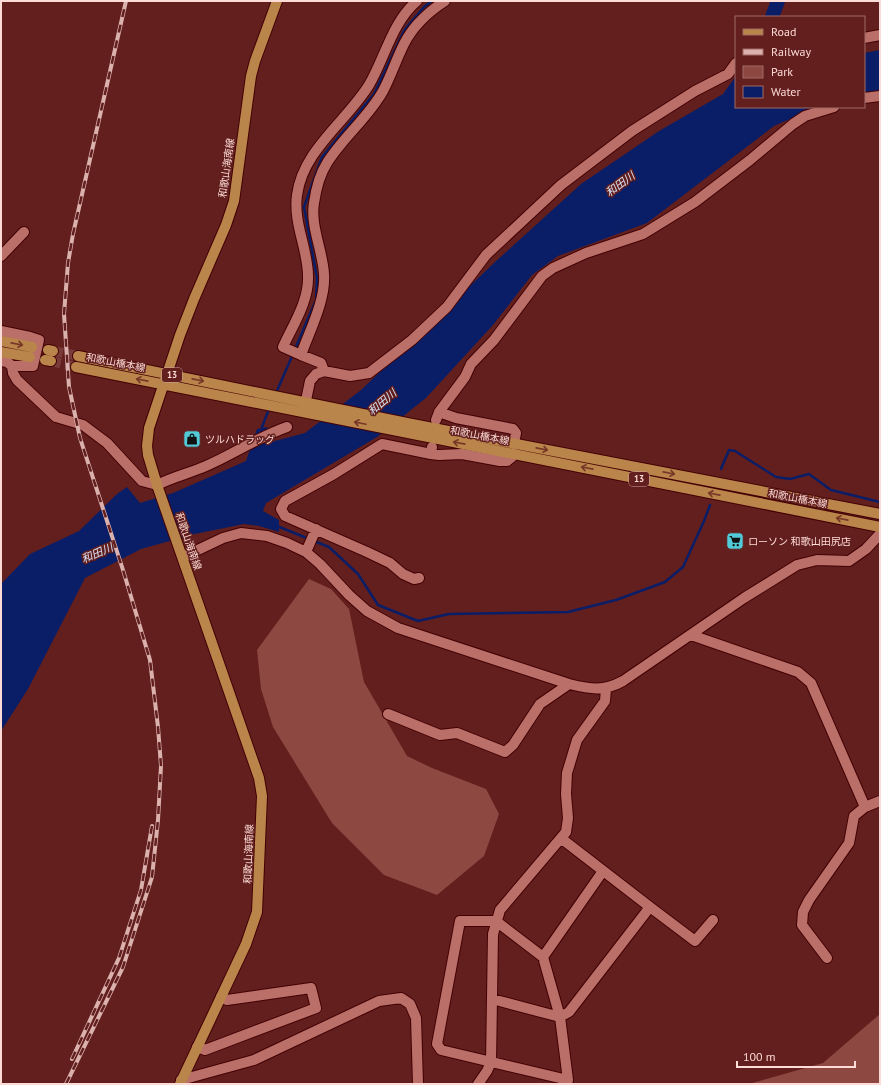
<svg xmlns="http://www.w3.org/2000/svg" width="881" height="1085" font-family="'PT Sans','Noto Sans JP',sans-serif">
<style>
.green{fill:#8e4842}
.water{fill:#0a1e67}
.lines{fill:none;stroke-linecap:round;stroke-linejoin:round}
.stream{stroke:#0a1e67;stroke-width:2.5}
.river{stroke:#0a1e67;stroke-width:14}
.major-tunnel{stroke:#793b39;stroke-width:10;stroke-dasharray:10 5;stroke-linecap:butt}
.minor-casing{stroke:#430104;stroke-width:12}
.major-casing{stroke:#430104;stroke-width:12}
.minor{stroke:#ba6f68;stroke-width:10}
.major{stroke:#b9854b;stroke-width:10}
.rail-casing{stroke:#dbb1ae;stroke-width:4}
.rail{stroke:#621f1d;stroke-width:2.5;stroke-dasharray:8;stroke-linecap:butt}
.oneway{stroke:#783828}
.labels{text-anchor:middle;stroke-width:3;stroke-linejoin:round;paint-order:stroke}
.shield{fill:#621f1d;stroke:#cea39f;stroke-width:1}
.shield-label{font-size:9px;font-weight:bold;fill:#fddbd7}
.street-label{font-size:10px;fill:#fddbd7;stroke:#621f1d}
.poi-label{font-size:10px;fill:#fddbd7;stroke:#621f1d;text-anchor:start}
.water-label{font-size:11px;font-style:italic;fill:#dae4fa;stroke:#621f1d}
</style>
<rect width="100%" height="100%" fill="#621f1d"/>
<path class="green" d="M309,579l22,10 18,20 15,73 43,74 25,12 54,21 13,25 -15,42 -47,39 -53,-20 -52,-52 -59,-96 -12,-38 -4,-39z
M880,1014v70h-131l74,-21z"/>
<path class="water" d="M880,50v40l-16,3v-40z
M736,76v31h82l-44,19 -127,97 -89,33 -26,19 -39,50 -67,73 -49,39 -111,66 -3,8 16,9v12l-20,-6 -15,-2 -49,10 -54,15 -56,29 -57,111 -27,42v-147l29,-30 49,-23 38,-37 10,-7 13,16 33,-10 73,-32 11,-32 10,-2 4,15 34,-9 56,-43 134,-128 86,-78 78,-53 64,-37z"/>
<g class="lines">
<path class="stream" d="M295,349l21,-49 1,-22 -13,-71 18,-50 52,-63 31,-65 20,-23 7,-5
M276,393l17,-39
M262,430v-3l7,-18
M721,469l8,-19 6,1 41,26 14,2 19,-5 22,16 49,12
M277,526l32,13
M314,541l15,6 29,27 20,31 40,16 31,-7 119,-2 48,-12 49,-18 18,-15 21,-46 6,-16"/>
<path class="river" d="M772,17l6,-16"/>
<path class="major-tunnel" d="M53,351l25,5
M51,361l25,6"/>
<defs>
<path id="minor" d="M864,38l16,-3
M864,98l16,-2
M1,256l23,-24
M1,331l29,6 9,3 -6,26h-21l-5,-4 -6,-1
M301,355l-18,-8c10,-22 26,-46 25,-71 0,-27 -15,-53 -11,-81 6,-45 49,-73 72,-110 16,-27 23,-63 48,-84
M12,366l1,7 4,7 39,37 27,8 24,18 35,38 15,4c16,-8 33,-12 49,-19 28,-12 52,-29 81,-39
M324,371l-3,-8 -20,-8c8,-23 25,-55 23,-81 -1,-22 -14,-49 -10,-71 2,-14 6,-29 13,-40 16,-26 41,-45 56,-72 8,-15 13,-31 21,-47 9,-18 24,-32 41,-43
M304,410l6,-29 6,-7 8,-3 26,5 19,-3 43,-33 35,-33 39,-52 75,-70 71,-54 63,-40 33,-17 8,-11
M439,412l17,6 57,11 3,4 -2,10
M436,420l3,-8 26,-35 6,-13 23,-24 48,-64 11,-8 33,-15 57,-19 52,-32 55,-42 43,-36 12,-8 29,-9
M431,454l8,1 23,-1 38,7h7l5,-4 1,-4
M306,552l10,-23
M183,557l40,-19 18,-5 26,3 20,7 19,9 14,12 29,31 18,16 31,17 171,56c21,5 34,8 54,-3l121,-83 53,-33 20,-5 32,1 17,-12 14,-15
M419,578l-5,1 -11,-5 -13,-11 -23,-11 -82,-36 -4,-7 4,-8 49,-27 48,-30 49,10 1,-7
M691,635l107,37 13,11 54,124
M388,714l52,21 17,-2 48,19 8,-7 27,-41 29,-20
M650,907l45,34 18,-21
M543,957l-47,-36h-36l-23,123 4,6 127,30
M827,958l-25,-33 1,-13 6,-12 40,-57 5,-27 11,-9 15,-6
M492,999l68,18 9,-5 81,-105 -88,-68
M197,1047l8,3 111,-42 -5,-20 -84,12 -6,-3
M181,1080l73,-20 125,-59 22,-3 9,6 6,14 2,66
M478,1084l9,-13 4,-9 2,-128 7,-24 66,-78 2,-14 -2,-24 1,-21 10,-33 28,-39 1,-12
M567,1084l1,-4 -8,-63 -17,-60 60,-86"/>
<path id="major" d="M1,341l31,6
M48,350l5,1
M1,352l29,5
M78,356l329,67 473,91
M45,360l6,1
M76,367l804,160
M180,1084l66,-140 11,-32 5,-116 -3,-18 -102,-293 -9,-30 -1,-9 2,-18 31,-93 14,-36 32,-74 8,-24 17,-125 4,-15 22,-60"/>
</defs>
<use href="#minor" class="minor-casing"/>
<use href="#major" class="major-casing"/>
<use href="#minor" class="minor"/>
<use href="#major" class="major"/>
<defs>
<path id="rail" d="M72,1059l47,-101 22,-68 11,-64
M66,1084l57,-117 29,-90 6,-57 3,-54 -3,-39 -8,-67 -27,-90 -43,-132 -11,-51 -5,-73 4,-51 5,-29 53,-233"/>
</defs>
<use href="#rail" class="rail-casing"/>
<use href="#rail" class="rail"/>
</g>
<defs><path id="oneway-shaft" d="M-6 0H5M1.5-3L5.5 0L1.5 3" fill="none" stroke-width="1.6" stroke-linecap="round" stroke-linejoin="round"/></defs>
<g class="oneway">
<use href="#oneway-shaft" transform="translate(17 344) rotate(11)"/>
<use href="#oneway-shaft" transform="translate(142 380) rotate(-169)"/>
<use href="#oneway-shaft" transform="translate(198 380) rotate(11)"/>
<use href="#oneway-shaft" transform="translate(360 423) rotate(-168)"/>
<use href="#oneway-shaft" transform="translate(459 443) rotate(-169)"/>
<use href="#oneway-shaft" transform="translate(542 449) rotate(11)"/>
<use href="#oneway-shaft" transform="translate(587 468) rotate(-169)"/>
<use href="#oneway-shaft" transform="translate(669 473) rotate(11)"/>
<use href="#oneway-shaft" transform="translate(714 494) rotate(-169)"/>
<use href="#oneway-shaft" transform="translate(842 519) rotate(-169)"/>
</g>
<defs>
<symbol id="shop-square" viewBox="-11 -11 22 22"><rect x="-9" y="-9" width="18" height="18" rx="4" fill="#52cbd9" stroke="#621f1d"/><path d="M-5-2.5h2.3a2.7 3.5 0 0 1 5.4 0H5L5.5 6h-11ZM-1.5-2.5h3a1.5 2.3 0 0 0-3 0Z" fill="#111"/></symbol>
<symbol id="supermarket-square" viewBox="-11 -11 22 22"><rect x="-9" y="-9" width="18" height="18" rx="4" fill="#52cbd9" stroke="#621f1d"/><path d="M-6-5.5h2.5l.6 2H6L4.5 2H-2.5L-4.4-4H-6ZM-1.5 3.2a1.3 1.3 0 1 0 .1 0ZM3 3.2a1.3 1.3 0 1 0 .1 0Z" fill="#111"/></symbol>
</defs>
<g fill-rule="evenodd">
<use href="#shop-square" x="182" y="429" width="20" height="20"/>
<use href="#supermarket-square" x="725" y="531" width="20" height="20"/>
</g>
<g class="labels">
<g class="shield">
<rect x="162" y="368" width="20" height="14" rx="3"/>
<rect x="629" y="472" width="20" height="14" rx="3"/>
</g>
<g class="shield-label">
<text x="172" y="378">13</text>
<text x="639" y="482">13</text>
</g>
<g class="street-label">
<text transform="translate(226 168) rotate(-82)" y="4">和歌山海南線</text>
<text transform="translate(116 362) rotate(11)" y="4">和歌山橋本線</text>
<text transform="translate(480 435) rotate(11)" y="4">和歌山橋本線</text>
<text transform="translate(798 498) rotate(11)" y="4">和歌山橋本線</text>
<text transform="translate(189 541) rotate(71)" y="4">和歌山海南線</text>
<text transform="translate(248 854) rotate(-88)" y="4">和歌山海南線</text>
</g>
<g class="poi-label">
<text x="205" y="443">ツルハドラッグ</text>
<text x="748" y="545">ローソン 和歌山田尻店</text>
</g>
<g class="water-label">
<text transform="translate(620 184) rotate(-37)" y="4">和田川</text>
<text transform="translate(382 402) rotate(-40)" y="4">和田川</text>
<text transform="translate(97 553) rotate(-24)" y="4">和田川</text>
</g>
</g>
<rect width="881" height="1085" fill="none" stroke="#fddbd7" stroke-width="4"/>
<rect x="735" y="16" width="130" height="92" fill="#621f1d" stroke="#a06a67"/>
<rect x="743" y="29" width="20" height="6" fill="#b9854b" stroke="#a06a67"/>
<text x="771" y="36" font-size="12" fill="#fddbd7">Road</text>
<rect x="743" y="49" width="20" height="6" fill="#dbb1ae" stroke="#a06a67"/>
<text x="771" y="56" font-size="12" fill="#fddbd7">Railway</text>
<rect x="743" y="66" width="20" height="12" fill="#8e4842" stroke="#a06a67"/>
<text x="771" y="76" font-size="12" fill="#fddbd7">Park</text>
<rect x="743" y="86" width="20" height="12" fill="#0a1e67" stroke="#a06a67"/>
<text x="771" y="96" font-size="12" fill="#fddbd7">Water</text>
<path d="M737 1061v6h118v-6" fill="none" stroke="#fddbd7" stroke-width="2"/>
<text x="743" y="1061" font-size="12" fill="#fddbd7" stroke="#621f1d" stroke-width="3" paint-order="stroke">100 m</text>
</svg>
